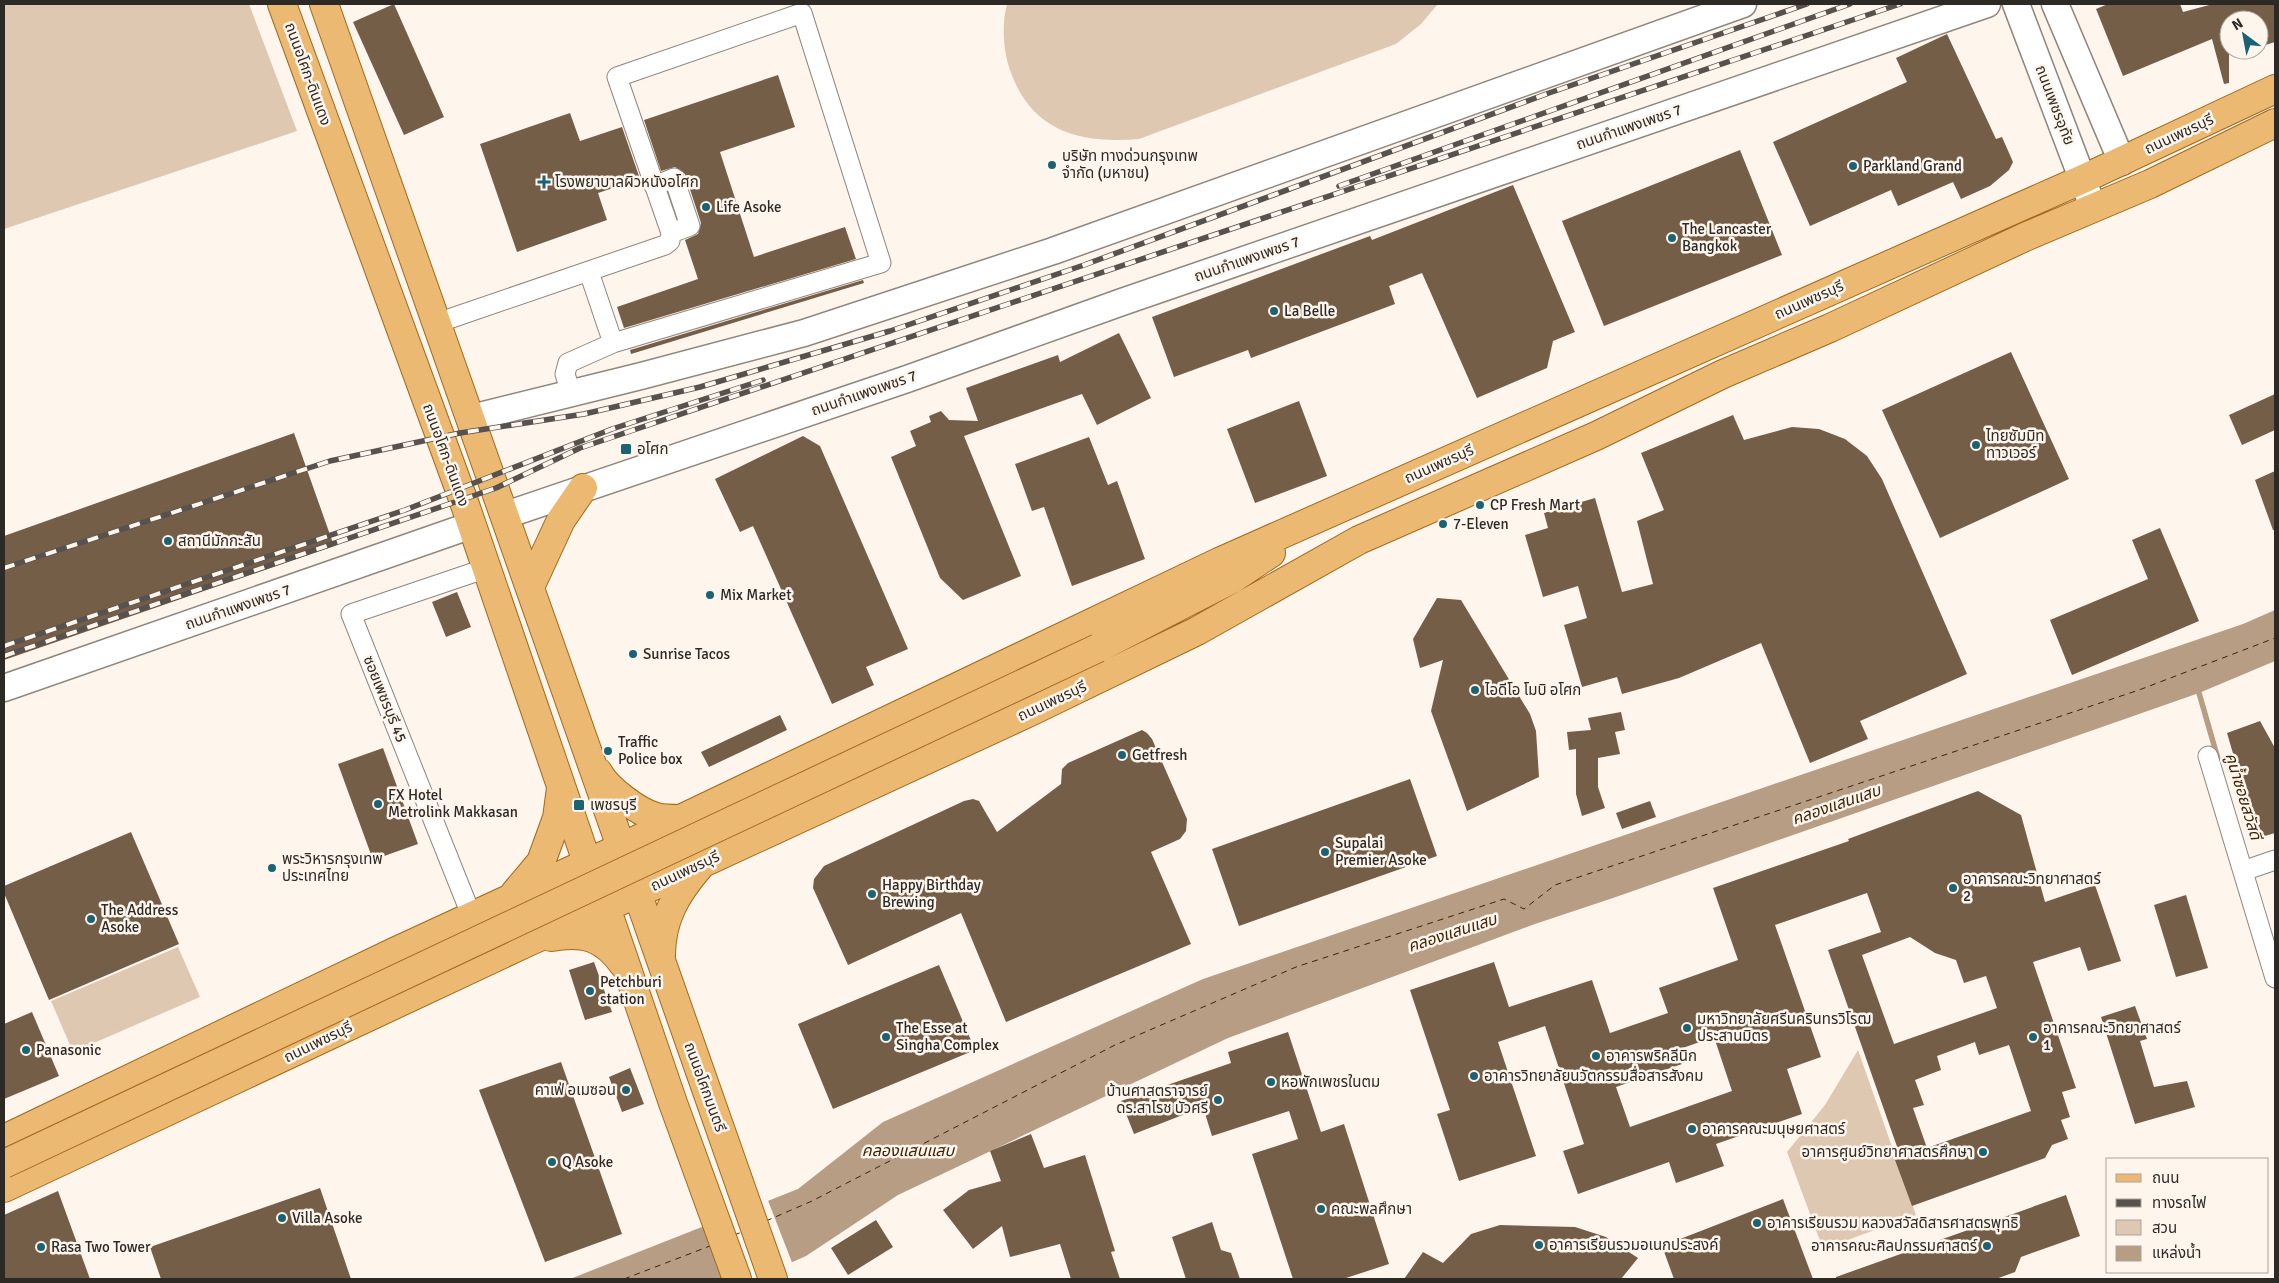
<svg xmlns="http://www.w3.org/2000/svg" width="2279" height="1283" font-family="Signika,'Noto Sans Thai',sans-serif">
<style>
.green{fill:#dfc8b2}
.water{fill:#b69d84}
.pier{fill:#fef5ed}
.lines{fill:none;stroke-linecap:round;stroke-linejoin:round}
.stream{stroke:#b69d84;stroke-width:5.5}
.ferry{stroke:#3f2404;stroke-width:1;stroke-dasharray:6 5;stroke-linecap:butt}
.building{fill:#755e47;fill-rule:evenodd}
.street-casing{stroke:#8f867d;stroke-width:21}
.secondary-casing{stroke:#8f867d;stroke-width:29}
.primary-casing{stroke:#a1691b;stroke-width:30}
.street{stroke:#fff;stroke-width:19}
.secondary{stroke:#fff;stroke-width:26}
.primary{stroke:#ecb973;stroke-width:28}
.rail-casing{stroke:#57524d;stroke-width:5.5}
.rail{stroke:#fef5ed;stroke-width:4;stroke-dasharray:11;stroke-linecap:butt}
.primary-bridge-casing{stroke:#a1691b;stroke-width:30;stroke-linecap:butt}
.primary-bridge{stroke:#ecb973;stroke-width:28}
.poi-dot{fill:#1b6272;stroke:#fef5ed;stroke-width:2}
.labels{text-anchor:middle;stroke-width:5;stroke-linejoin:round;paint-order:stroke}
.street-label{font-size:15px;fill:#2d2925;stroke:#fef5ed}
.poi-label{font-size:15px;fill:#2d2925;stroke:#fef5ed;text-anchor:start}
.water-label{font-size:16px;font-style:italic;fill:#3f2404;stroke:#fef5ed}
</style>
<rect width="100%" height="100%" fill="#fef5ed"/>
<path class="green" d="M4,4h245l48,127 -293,98z
M1007,4h431l-17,20 -25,20 -257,95c-63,5 -111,-9 -131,-75 -5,-18 -6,-42 -1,-60z
M178,947l22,50 -127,55 -22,-51z
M1858,1050l58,165 -93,34 -36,-97 38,-47z"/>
<path class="water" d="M2275,610v51l-76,32 -586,205 -78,26 -307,114 -330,157 -92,61 -52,23h-184l228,-90 85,-67 320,-143 1040,-355z"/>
<path class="pier" d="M767,1198l26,67 -33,14h-36l-21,-55z"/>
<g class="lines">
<path class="stream" d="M2197,686l21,73"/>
<path class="ferry" d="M766,1221l46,-20 303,-156 181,-78 208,-68 20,10 31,-24 584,-195 136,-52
M734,1235l8,-3
M624,1279l86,-33"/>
</g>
<path class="building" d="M394,4l50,113 -40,18 -51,-113z
M2108,4h72l3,8 30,-8h62v38l-16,5v-27h-30v63l-5,1 -12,-45 -89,37 -27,-67z
M1947,34l49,105 6,-2 11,25 -4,8 -19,16 -29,13 -8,-17 -55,24 -7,-16 -81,36 -37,-84 134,-60 -11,-24z
M778,75l17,52 -75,25 34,105 91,-30 11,32 -232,69 -7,-21 81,-28 -13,-39 13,-6 3,-11 -16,-49 -10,-7 -14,4 -17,-51z
M570,113l10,28 42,-14 18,52 -42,14 9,27 -90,32 -37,-108z
M1740,150l42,105 -178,71 -42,-105z
M1513,185l62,147 -22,9 -6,27 -70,30 -55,-125 -33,13 6,18 -144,54 -3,-8 -74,27 -22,-60 218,-81 2,4z
M863,280l1,3 -233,71 -1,-4z
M1119,333l32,65 -54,27 -15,-31 -118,42 57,140 -58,24 -23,-22 -49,-121 25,-11 -6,-15 21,-9 -2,-6 12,-5 8,9 29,1 -12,-33 92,-33 2,7z
M2011,352l58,127 -129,59 -58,-128z
M2275,394v36l-33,15 -13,-30z
M1299,401l28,75 -72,27 -28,-74z
M1733,415l11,25 48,-13 27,2 26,10 22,17 15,23 85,195 -107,47 8,18 -58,24 -49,-120 -82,35 -57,16 -5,-17 -35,10 -18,-62 23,-7 -9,-32 -35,11 -18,-62 23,-7 -4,-15 51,-15 27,94 31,-8 -16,-63 27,-11 -23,-57z
M294,433l40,113 -330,114v-124z
M803,436l17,10 88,203 -42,18 8,18 -42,19 -79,-178 -13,6 -25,-53z
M1089,437l19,48 9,-4 28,78 -73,27 -28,-79 -12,4 -17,-47z
M2275,471v59h-2l-18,-50z
M2160,528l39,93 -127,54 -22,-55 98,-41 -16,-39z
M457,592l14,35 -25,10 -14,-35z
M1437,598l24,2 69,114 6,17 3,46 -72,34 -36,-100 12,-51 -23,8 -7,-29z
M1621,712l4,18 -10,2 5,22 -22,4v29l7,21 -23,8 -6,-22v-45l-7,1 -2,-18 24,-2 -3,-12z
M780,715l7,15 -78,37 -8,-15z
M2260,721l15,27v85l-17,5 -31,-105z
M1142,730l5,3 5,6 35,80 -1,12 -6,8 -29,13 40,92 -185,78 -45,-109 -113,52 -35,-77 1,-9 10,-13 140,-65 9,-2 6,2 18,31 64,-48 1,-15 6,-6z
M383,748l35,96 -45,16 -35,-96z
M1410,779l27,77 -198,70 -27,-77z
M1978,791l43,24 24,87 50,-17 26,76 -33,10 -8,-24 -47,15 43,126 -14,4 8,25 -9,3 7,19 -16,6 -7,13 -133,48 -17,-46 6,-2 -73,-208 53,-18 -14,-39 -92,32 46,132 -34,12 15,45 -86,30 8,22 -48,17 -7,-21 -91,32 -15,-43 21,-7 -39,-118 -47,16 38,114 -77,25 -22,-67 13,-4 -40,-120 84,-28 15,45 83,-27 18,53 58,-20 -9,-25 79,-28 -25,-72 136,-47 -1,-2zM1910,937l25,16 21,7 8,23 22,-7 11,32 -103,36 -32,-89zM1714,1037l18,54 -102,36 -14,-40 66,-23 -5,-14zM1975,1042l4,13 30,-10 22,66 -104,37 -14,-40 11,-3 -9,-25 26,-10 -4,-14z
M1650,801l6,16 -34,12 -6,-16z
M131,832l48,112 -130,56 -45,-107v-7z
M2186,895l22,73 -32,9 -22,-72z
M594,962l18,50 -27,8 -16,-50z
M939,965l36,85 -142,59 -35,-85z
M2135,1006l12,33 -7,2 14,46 33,-6 8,26 -60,17 -34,-107z
M32,1012l27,64 -55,23v-75z
M1288,1032l33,100 23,-8 45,140 -46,15h-50l-41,-125 46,-15 -9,-28 -77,25 -9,-29 -69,27 -13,-33 110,-38 -3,-11z
M561,1062l61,172 -77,28 -66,-172z
M630,1068l14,36 -22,8 -13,-35z
M1031,1134l13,34 41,-13 30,96 -4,1 9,27h-49l-11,-35 -50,13 -8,-31 -29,23 -30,-39 26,-20 32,-9 -11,-30z
M320,1188l31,91h-190l-11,-32z
M58,1191l32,88h-86v-64z
M2066,1195l14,41 -59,21 -6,15 -19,7h-160v-2z
M1783,1199l30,80h-139l-12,-33z
M876,1220l17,27 -45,28 -17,-27z
M1212,1222l9,28 10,3 9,26h-54l-14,-42z
M1500,1225l75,2 31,10 32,21 -17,21h-217l19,-27 20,11 28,-29z"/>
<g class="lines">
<defs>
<path id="street" d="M654,186l20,-8 16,48 -19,7
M437,323l228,-78 5,-4 1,-8 -54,-156 185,-64 79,250 -268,80
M571,393l-6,-19 3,-11 45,-20 -24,-71
M2208,756l67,222
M2243,871l32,-11
M472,917l-121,-303 136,-46"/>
<path id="secondary" d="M2016,4l77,203
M2055,4l67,158
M471,418l170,-42 163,-43 249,-82 690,-247
M506,515l401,-136 215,-77 865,-298
M4,688l468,-163"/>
<path id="primary" d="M282,4l181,495 124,363 22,54 64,187 64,176
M324,4c151,425 299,850 449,1275
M530,587l31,-67 22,-32
M1098,648l134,-69 39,-26
M598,772c9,17 40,40 58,45 7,2 16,2 24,2
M515,893l26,-31 16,-44 4,-30
M551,937c33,-6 53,0 73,28
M661,956c0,-37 15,-62 38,-89
M4,1139l390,-187 226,-104 599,-286 864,-383 192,-90
M4,1188l524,-246 110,-49 394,-182 165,-80 162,-91 237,-104 127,-62 107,-46 195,-91 125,-53 125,-61"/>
</defs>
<use href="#street" class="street-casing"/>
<use href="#secondary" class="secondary-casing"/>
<use href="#primary" class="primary-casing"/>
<use href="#street" class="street"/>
<use href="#secondary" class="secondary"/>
<use href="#primary" class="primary"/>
<defs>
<path id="rail" d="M1339,186l511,-182
M4,568l326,-107 130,-28 124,-19 116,-27 190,-56 194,-66 465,-172 258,-89
M4,646l401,-136 207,-81 151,-49
M4,656l492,-168 84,-40 1320,-444"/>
</defs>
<use href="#rail" class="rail-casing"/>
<use href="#rail" class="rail"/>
<defs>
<path id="primary-bridge" d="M4,1164l1094,-516"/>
</defs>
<use href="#primary-bridge" class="primary-bridge-casing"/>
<use href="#primary-bridge" class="primary-bridge"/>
</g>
<g class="poi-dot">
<circle cx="1052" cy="165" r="5"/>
<circle cx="1853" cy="166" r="5"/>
<path d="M541.5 174.5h5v5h5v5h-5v5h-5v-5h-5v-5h5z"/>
<circle cx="706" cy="207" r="5"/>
<circle cx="1672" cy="238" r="5"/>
<circle cx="1274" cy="311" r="5"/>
<circle cx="1976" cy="445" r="5"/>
<rect x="620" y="443" width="12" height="12" rx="2.5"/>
<circle cx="1480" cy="505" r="5"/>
<circle cx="1443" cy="524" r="5"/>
<circle cx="168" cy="541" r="5"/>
<circle cx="710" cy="595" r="5"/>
<circle cx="633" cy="654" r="5"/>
<circle cx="1475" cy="690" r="5"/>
<circle cx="608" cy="751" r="5"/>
<circle cx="1122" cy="755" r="5"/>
<circle cx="378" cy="804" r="5"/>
<rect x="573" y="799" width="12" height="12" rx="2.5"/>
<circle cx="1325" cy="852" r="5"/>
<circle cx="272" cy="868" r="5"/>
<circle cx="1953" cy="888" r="5"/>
<circle cx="872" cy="894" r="5"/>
<circle cx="91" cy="919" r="5"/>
<circle cx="590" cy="991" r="5"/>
<circle cx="1687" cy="1028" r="5"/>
<circle cx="886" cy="1037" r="5"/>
<circle cx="2033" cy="1037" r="5"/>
<circle cx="26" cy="1050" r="5"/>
<circle cx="1596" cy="1056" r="5"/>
<circle cx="1474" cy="1076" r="5"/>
<circle cx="1271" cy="1082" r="5"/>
<circle cx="626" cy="1090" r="5"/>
<circle cx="1218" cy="1100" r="5"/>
<circle cx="1692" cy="1129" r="5"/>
<circle cx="1983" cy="1152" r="5"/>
<circle cx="552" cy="1162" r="5"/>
<circle cx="1321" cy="1209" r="5"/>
<circle cx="282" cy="1218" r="5"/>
<circle cx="1757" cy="1223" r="5"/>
<circle cx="1539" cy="1245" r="5"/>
<circle cx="1987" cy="1246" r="5"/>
<circle cx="41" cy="1247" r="5"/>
</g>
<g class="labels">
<g class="street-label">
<text transform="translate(308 74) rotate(70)" y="5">ถนนอโศก-ดินแดง</text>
<text transform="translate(2055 105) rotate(69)" y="5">ถนนเพชรอุทัย</text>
<text transform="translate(1629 127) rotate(-19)" y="5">ถนนกำแพงเพชร 7</text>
<text transform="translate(2179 134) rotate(-25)" y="5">ถนนเพชรบุรี</text>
<text transform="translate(1247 259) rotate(-19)" y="5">ถนนกำแพงเพชร 7</text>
<text transform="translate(1809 300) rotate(-24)" y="5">ถนนเพชรบุรี</text>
<text transform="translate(864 393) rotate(-19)" y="5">ถนนกำแพงเพชร 7</text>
<text transform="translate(446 455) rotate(70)" y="5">ถนนอโศก-ดินแดง</text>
<text transform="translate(1439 464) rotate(-24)" y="5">ถนนเพชรบุรี</text>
<text transform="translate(238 607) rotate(-19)" y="5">ถนนกำแพงเพชร 7</text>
<text transform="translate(385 699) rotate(68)" y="5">ซอยเพชรบุรี 45</text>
<text transform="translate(1052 701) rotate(-25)" y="5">ถนนเพชรบุรี</text>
<text transform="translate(685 871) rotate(-25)" y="5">ถนนเพชรบุรี</text>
<text transform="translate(318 1042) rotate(-26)" y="5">ถนนเพชรบุรี</text>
<text transform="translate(705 1087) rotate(70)" y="5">ถนนอโศกมนตรี</text>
</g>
<g class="poi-label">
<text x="1062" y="161">บริษัท ทางด่วนกรุงเทพ<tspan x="1062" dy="17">จำกัด (มหาชน)</tspan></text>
<text x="1863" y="171">Parkland Grand</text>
<text x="555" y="187">โรงพยาบาลผิวหนังอโศก</text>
<text x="716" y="212">Life Asoke</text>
<text x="1682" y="234">The Lancaster<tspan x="1682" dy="17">Bangkok</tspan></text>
<text x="1284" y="316">La Belle</text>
<text x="1986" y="441">ไทยซัมมิท<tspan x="1986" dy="17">ทาวเวอร์</tspan></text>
<text x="637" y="454">อโศก</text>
<text x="1490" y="510">CP Fresh Mart</text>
<text x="1453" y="529">7-Eleven</text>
<text x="178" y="546">สถานีมักกะสัน</text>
<text x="720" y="600">Mix Market</text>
<text x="643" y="659">Sunrise Tacos</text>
<text x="1485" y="695">ไอดีโอ โมบิ อโศก</text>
<text x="618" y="747">Traffic<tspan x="618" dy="17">Police box</tspan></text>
<text x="1132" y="760">Getfresh</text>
<text x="388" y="800">FX Hotel<tspan x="388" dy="17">Metrolink Makkasan</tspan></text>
<text x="590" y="810">เพชรบุรี</text>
<text x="1335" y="848">Supalai<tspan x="1335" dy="17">Premier Asoke</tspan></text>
<text x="282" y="864">พระวิหารกรุงเทพ<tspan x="282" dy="17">ประเทศไทย</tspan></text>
<text x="1963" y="884">อาคารคณะวิทยาศาสตร์<tspan x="1963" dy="17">2</tspan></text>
<text x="882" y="890">Happy Birthday<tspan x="882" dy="17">Brewing</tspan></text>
<text x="101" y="915">The Address<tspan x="101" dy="17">Asoke</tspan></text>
<text x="600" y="987">Petchburi<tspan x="600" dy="17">station</tspan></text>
<text x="1697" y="1024">มหาวิทยาลัยศรีนครินทรวิโรฒ<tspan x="1697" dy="17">ประสานมิตร</tspan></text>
<text x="896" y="1033">The Esse at<tspan x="896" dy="17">Singha Complex</tspan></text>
<text x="2043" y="1033">อาคารคณะวิทยาศาสตร์<tspan x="2043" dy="17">1</tspan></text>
<text x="36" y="1055">Panasonic</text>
<text x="1606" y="1061">อาคารพริคลีนิก</text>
<text x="1484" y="1081">อาคารวิทยาลัยนวัตกรรมสื่อสารสังคม</text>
<text x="1281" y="1087">หอพักเพชรในตม</text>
<text x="616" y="1095" text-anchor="end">คาเฟ่ อเมซอน</text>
<text x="1208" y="1096" text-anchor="end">บ้านศาสตราจารย์<tspan x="1208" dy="17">ดร.สาโรช บัวศรี</tspan></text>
<text x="1702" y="1134">อาคารคณะมนุษยศาสตร์</text>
<text x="1973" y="1157" text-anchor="end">อาคารศูนย์วิทยาศาสตรศึกษา</text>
<text x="562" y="1167">Q Asoke</text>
<text x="1331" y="1214">คณะพลศึกษา</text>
<text x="292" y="1223">Villa Asoke</text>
<text x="1767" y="1228">อาคารเรียนรวม หลวงสวัสดิสารศาสตรพุทธิ</text>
<text x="1549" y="1250">อาคารเรียนรวมอเนกประสงค์</text>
<text x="1977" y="1251" text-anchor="end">อาคารคณะศิลปกรรมศาสตร์</text>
<text x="51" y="1252">Rasa Two Tower</text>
</g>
<g class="water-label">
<text transform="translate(2244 796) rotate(73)" y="6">คูน้ำซอยสวัสดี</text>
<text transform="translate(1836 804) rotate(-19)" y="6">คลองแสนแสบ</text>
<text transform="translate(1452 932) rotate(-18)" y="6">คลองแสนแสบ</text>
<text x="908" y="1156">คลองแสนแสบ</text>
</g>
</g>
<rect width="2279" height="1283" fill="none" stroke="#2d2925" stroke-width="10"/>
<rect x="2106" y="1158" width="162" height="115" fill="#fef5ed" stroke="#aaa39d"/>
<rect x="2116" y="1174" width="25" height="8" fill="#ecb973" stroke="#aaa39d"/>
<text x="2152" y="1183" font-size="15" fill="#2d2925">ถนน</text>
<rect x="2116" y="1199" width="25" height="8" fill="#57524d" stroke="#aaa39d"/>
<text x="2152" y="1208" font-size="15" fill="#2d2925">ทางรถไฟ</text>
<rect x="2116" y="1220" width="25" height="15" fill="#dfc8b2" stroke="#aaa39d"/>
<text x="2152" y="1233" font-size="15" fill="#2d2925">สวน</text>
<rect x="2116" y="1246" width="25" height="15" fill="#b69d84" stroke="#aaa39d"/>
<text x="2152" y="1258" font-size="15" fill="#2d2925">แหล่งน้ำ</text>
<g transform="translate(2244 35) rotate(328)"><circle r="24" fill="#fef5ed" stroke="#aaa39d"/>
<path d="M0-4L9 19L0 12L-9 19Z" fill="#1b6272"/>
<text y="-8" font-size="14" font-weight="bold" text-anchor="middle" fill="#2d2925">N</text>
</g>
</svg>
